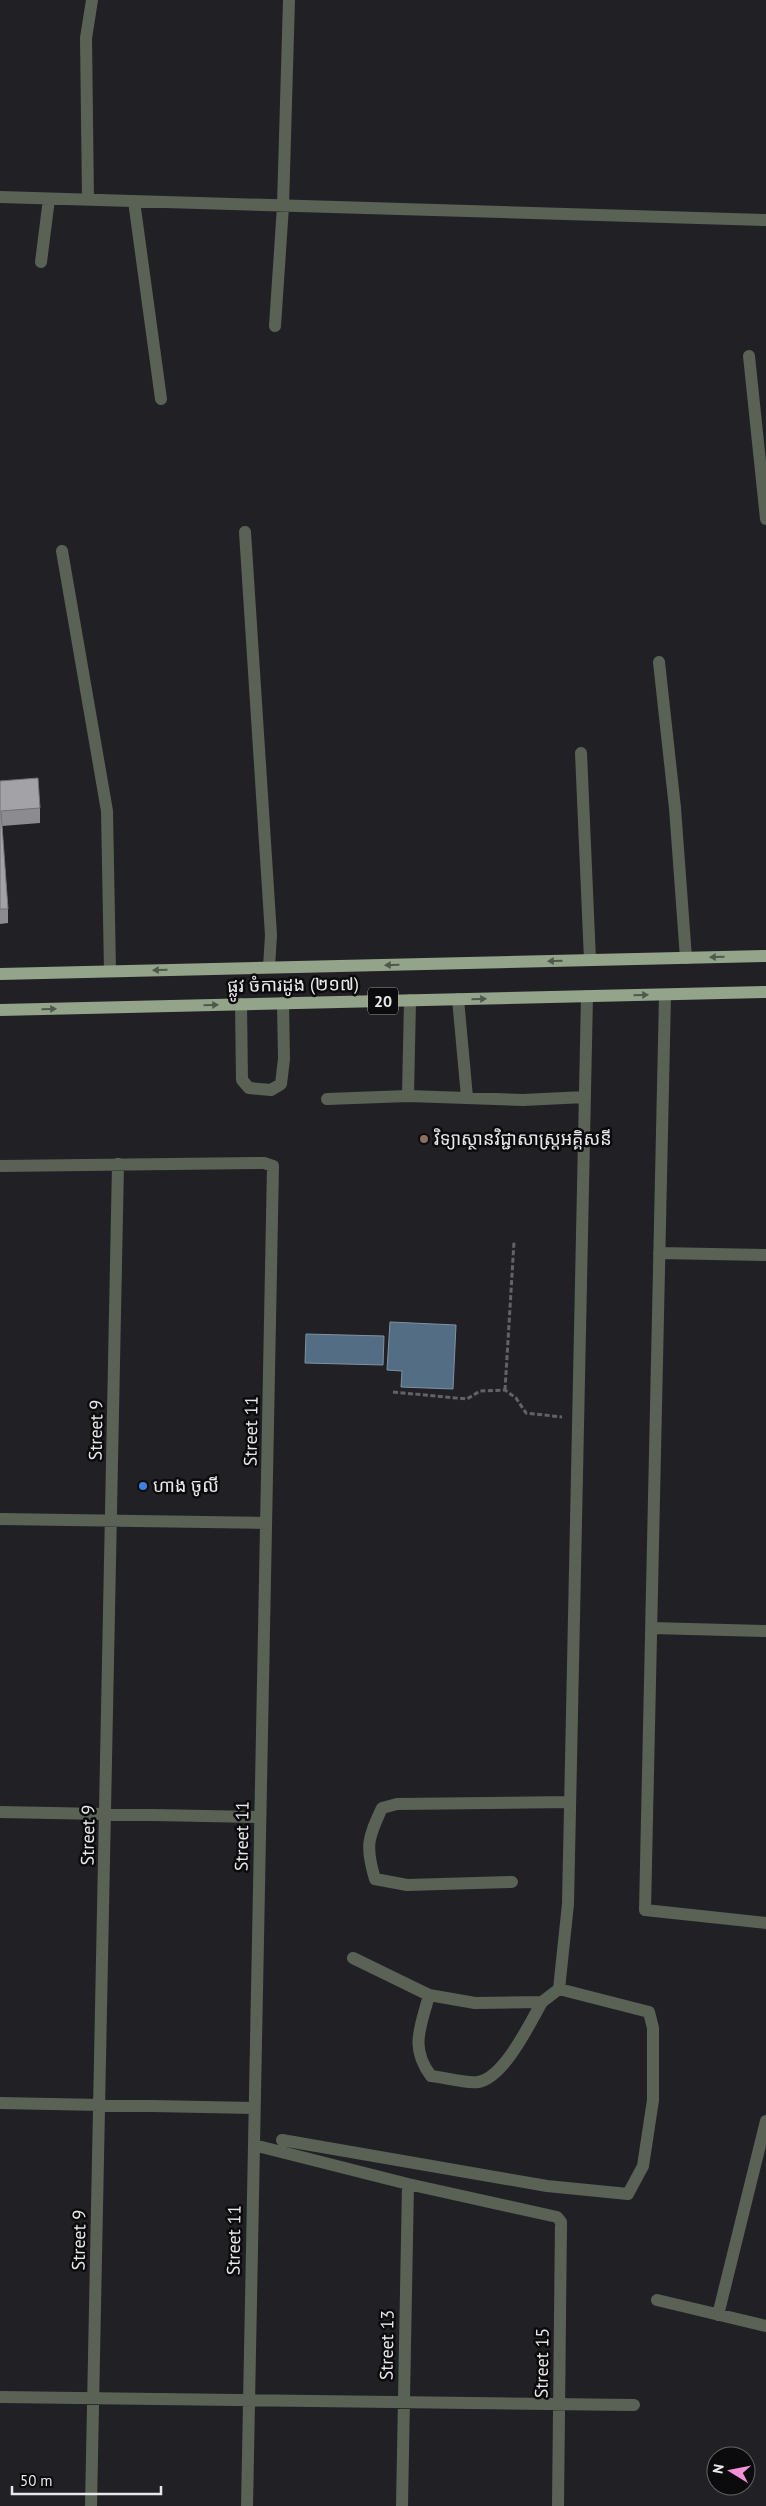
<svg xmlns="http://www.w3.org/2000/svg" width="766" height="2506" font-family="'PT Sans','Noto Sans Khmer',sans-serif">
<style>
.water{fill:#526d84;stroke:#7f92a3}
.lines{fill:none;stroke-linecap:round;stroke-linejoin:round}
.path{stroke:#636366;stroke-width:3;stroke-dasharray:5 2.5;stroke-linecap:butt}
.minor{stroke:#5a6256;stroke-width:12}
.major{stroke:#93a48a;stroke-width:12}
.wall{fill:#8b8b90}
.building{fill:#a2a2a7;stroke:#717175}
.oneway{fill:#4f584c}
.education-dot{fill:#8d6e63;stroke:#0b0b0d;stroke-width:2}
.shop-dot{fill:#3f7fe0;stroke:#0b0b0d;stroke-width:2}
.labels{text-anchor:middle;stroke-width:5;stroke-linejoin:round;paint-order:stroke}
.shield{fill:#0b0b0d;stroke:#a6a6a8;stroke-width:1}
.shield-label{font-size:16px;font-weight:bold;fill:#e9e9eb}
.street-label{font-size:18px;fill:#e9e9eb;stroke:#0b0b0d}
.poi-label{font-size:18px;fill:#e9e9eb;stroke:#0b0b0d;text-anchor:start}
</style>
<rect width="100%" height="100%" fill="#212125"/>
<path class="water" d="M390,1322l66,3 -3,64 -52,-2 1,-16 -15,-1z
M306,1334l78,2 -1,29 -78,-2z"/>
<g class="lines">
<path class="path" d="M505,1390l9,-148
M393,1392l74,7 13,-8 25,-1 11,8 10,15 36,4"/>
<path class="minor" d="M0,197l766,23
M88,200l-2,-162 6,-38
M134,201l27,198
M41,262l8,-63
M275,326l8,-120 6,-206
M749,356l17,163
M245,532l26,403 -2,32
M62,551l45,260 3,160
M659,662l16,146 11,150
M581,753l9,207
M665,995l-20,915 121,13
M458,999l9,98
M241,1004l1,76 7,8 22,2 10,-6 3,-25 -1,-56
M408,1096l115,4 62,-3
M327,1099l81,-3 2,-96
M0,1166l264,-3 9,3 -26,1340
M659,1253l107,2
M0,1519l266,4
M652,1628l114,3
M0,1812l260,5
M512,1882l-105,3 -32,-6c-10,-33 -7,-41 7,-71l15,-4 173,-2
M353,1958l76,37 46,8 67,-1 17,-13 9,-85 19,-908
M429,1995c-8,32 -20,52 2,81 12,1 35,8 47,6 26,-4 52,-59 64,-80
M0,2103l254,5
M282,2140l265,46 81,8 15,-28 10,-66v-72l-4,-16 -90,-23
M254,2145l154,39 149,33 4,5 -3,284
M657,2300l109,26
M718,2315l48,-194
M0,2397l634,8
M91,2506l27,-1342
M402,2506l6,-322"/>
<path class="major" d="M0,974l766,-18
M0,1010l766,-18"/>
</g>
<path class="wall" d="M0,781l40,27v15l-38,3 6,83v14l-8,1z"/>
<path class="building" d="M38,778l2,30 -39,3 7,98h-8v-128z"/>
<defs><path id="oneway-solid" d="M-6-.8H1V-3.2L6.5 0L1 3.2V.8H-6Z" transform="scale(1.25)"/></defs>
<g class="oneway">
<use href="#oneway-solid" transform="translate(717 957) rotate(179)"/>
<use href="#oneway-solid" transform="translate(555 961) rotate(179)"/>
<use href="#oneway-solid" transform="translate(392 965) rotate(179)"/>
<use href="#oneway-solid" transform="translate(160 970) rotate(179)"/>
<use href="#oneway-solid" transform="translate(641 995) rotate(-1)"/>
<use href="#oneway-solid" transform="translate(479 999) rotate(-1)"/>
<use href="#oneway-solid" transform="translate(211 1005) rotate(-1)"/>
<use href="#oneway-solid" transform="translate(49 1009) rotate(-1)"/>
</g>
<circle class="education-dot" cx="424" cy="1139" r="5"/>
<circle class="shop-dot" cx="143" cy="1486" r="5"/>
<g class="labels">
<rect class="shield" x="368" y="987.5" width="30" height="27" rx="4"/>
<g class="shield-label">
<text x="383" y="1007">20</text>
</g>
<g class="street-label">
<text transform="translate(293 985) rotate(-1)" y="6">ផ្លូវ ចំការដូង (២១៧)</text>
<text transform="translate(96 1430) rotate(-89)" y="6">Street 9</text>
<text transform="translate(251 1431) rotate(-89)" y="6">Street 11</text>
<text transform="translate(88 1835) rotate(-89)" y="6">Street 9</text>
<text transform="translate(242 1836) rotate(-89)" y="6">Street 11</text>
<text transform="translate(79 2240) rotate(-89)" y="6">Street 9</text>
<text transform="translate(234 2240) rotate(-89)" y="6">Street 11</text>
<text transform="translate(387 2345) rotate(-89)" y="6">Street 13</text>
<text transform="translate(542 2363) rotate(-89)" y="6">Street 15</text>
</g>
<g class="poi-label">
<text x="434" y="1145">វិទ្យាស្ថានវិជ្ជាសាស្រ្តអគ្គិសនី</text>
<text x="153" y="1492">ហាង ចូលី</text>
</g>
</g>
<g transform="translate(731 2471) rotate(280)"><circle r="24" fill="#0b0b0d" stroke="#646466"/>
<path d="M0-4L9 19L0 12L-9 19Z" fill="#f391d6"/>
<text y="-8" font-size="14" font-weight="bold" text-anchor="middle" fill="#e9e9eb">N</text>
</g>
<path d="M12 2486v8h149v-8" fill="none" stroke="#e9e9eb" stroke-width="2.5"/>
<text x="20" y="2486" font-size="15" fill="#e9e9eb" stroke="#0b0b0d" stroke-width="4" paint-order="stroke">50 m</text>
</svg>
